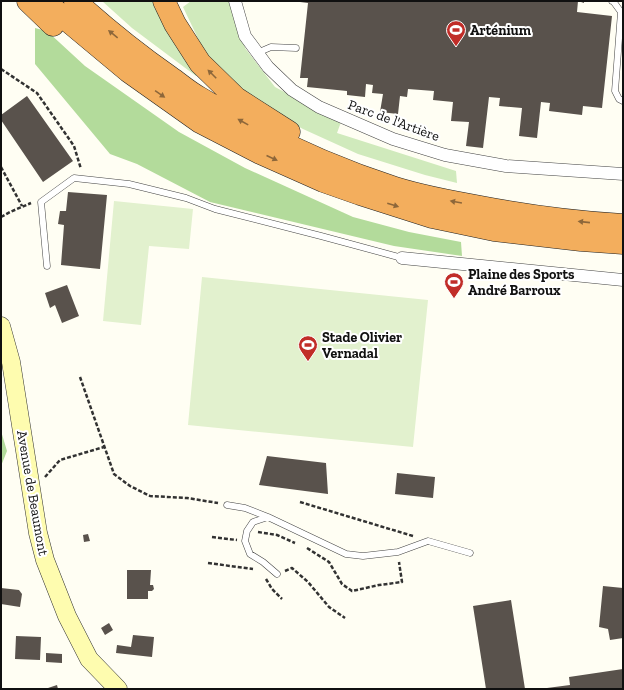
<svg xmlns="http://www.w3.org/2000/svg" width="624" height="690" font-family="'Zilla Slab',serif">
<style>
.green{fill:#d0eabc}
.forest{fill:#b3db9b}
.pitch{fill:#e2f1ce}
.building{fill:#59524c}
.lines{fill:none;stroke-linecap:round;stroke-linejoin:round}
.lane-casing{stroke:#434343;stroke-width:7}
.street-casing{stroke:#434343;stroke-width:13}
.secondary-casing{stroke:#323232;stroke-width:19}
.highway-casing{stroke:#212121;stroke-width:23}
.path{stroke:#323232;stroke-width:2.5;stroke-dasharray:4 2;stroke-linecap:butt}
.lane{stroke:#fff;stroke-width:6}
.street{stroke:#fff;stroke-width:12}
.secondary{stroke:#fefcaf;stroke-width:18}
.highway{stroke:#f3ae5d;stroke-width:22}
.oneway{fill:#8d673a}
.labels{text-anchor:middle;stroke-width:4;stroke-linejoin:round;paint-order:stroke}
.poi-label{font-size:14px;font-weight:bold;fill:#101010;stroke:#fff;text-anchor:start}
.street-label{font-size:14px;fill:#101010;stroke:#fff}
</style>
<rect width="100%" height="100%" fill="#fffef3"/>
<path class="green" d="M102,1h54l43,70 -3,5 -64,-48z
M191,1h50l4,47 30,39 66,35 -4,11 119,38 1,12 -32,-8 -67,-21 -55,-25 -54,-30 -45,-48 -21,-44z"/>
<path class="forest" d="M35,28l12,3 38,35 94,66 66,36 108,49 56,15 52,10 1,14 -68,-10 -184,-44 -73,-38 -27,-10 -75,-90z
M1,431l6,20 -6,15z"/>
<path class="pitch" d="M114,201l79,8 -4,40 -40,-3 -8,79 -38,-4z
M202,277l226,23 -15,147 -225,-22z"/>
<path class="building" d="M300,1h284v2l-6,-2 -1,11 35,4 -10,92 -19,-2 -1,9 -33,-4 1,-8 -9,-1 -4,36 -18,-2 3,-28 -23,-2 1,-8 -11,-1 -6,51 -17,-2 3,-24 -18,-1 2,-19 -20,-2 1,-9 -26,-2 -1,8 -7,-1 -2,18 -18,-2 3,-18 -11,-1 1,-8 -7,-1 -1,13 -18,-2v-4l-40,-4 1,-9h-8l8,-75 -8,-1z
M27,96l46,65 -30,21 -42,-62v-5z
M68,192l39,3 -7,74 -39,-4 3,-40 -6,-1 2,-13h6z
M67,285l12,31 -17,7 -7,-18 -5,3 -5,-15z
M267,456l59,7 2,31 -69,-9z
M397,473l38,4 -2,21 -38,-4z
M88,534l2,7 -6,1 -1,-7z
M127,570h24l-1,15h3l1,4 -2,2h-4v8h-21z
M603,586l20,2v50l-13,2 -2,-11 -9,-2z
M1,588l18,2 3,4 -2,13 -19,-3z
M511,600l14,89h-39l-13,-83z
M109,623l4,7 -8,5 -4,-7z
M133,635l21,2 -2,20 -36,-4 1,-8 14,2z
M16,636l25,1 -1,23 -25,-1z
M46,653l16,1v9l-16,-1z
M623,669v20h-75l-1,-1 23,-3 -1,-8z
M57,685l1,4h-13z"/>
<g class="lines">
<defs>
<path id="lane" d="M612,1h1l8,11 -6,79 4,8 4,2
M257,53l14,-6 25,1
M47,266l-6,-64 33,-24 55,6 57,14 29,11 106,27 81,22
M227,505l18,3 23,9
M277,574l-14,-12 -13,-8 -5,-13 2,-10 6,-9 15,-5 78,37 17,2 35,-4 30,-11 42,12"/>
<path id="street" d="M235,1l10,35 23,31 24,23 27,17 74,32 52,16 61,11 117,8
M402,258l221,22"/>
<path id="secondary" d="M1,326l10,36 27,171 7,27 22,56 22,43 29,30"/>
<path id="highway" d="M28,1l25,24
M46,1l10,10 72,60 72,51 60,31 63,28 37,13 72,23 62,13 87,10 42,3
M75,1c30,27 62,53 95,76 10,7 19,15 30,21 61,37 127,68 195,90 29,9 57,14 86,19 47,9 94,15 142,18
M164,1l11,23 25,39 36,35 53,34"/>
</defs>
<use href="#lane" class="lane-casing"/>
<use href="#street" class="street-casing"/>
<use href="#secondary" class="secondary-casing"/>
<use href="#highway" class="highway-casing"/>
<path class="path" d="M1,69l36,24 37,53 7,23
M1,167l21,39
M1,217l9,-5 21,-9
M80,377l34,97 16,12 20,10 37,2 31,5
M45,477l15,-17 44,-13
M300,502l113,34
M258,532l19,3 18,8
M212,537l25,3
M307,548l22,14 13,22 10,7 27,-6 23,-3 -3,-20
M208,563l45,6
M285,571l7,-3 16,14 21,25 16,11
M266,579l6,10 10,10"/>
<use href="#lane" class="lane"/>
<use href="#street" class="street"/>
<use href="#secondary" class="secondary"/>
<use href="#highway" class="highway"/>
</g>
<defs><path id="oneway-solid" d="M-6-.8H1V-3.2L6.5 0L1 3.2V.8H-6Z"/></defs>
<g class="oneway">
<use href="#oneway-solid" transform="translate(113 34) rotate(-141)"/>
<use href="#oneway-solid" transform="translate(212 74) rotate(-135)"/>
<use href="#oneway-solid" transform="translate(160 94) rotate(35)"/>
<use href="#oneway-solid" transform="translate(243 122) rotate(-151)"/>
<use href="#oneway-solid" transform="translate(272 158) rotate(24)"/>
<use href="#oneway-solid" transform="translate(456 202) rotate(-170)"/>
<use href="#oneway-solid" transform="translate(393 205) rotate(17)"/>
<use href="#oneway-solid" transform="translate(584 222) rotate(-174)"/>
</g>
<defs>
<symbol id="stadium-pin" viewBox="-11 -11 22 30"><path d="M0 17L-7.5 6A9.5 9.5 0 1 1 7.5 6Z" fill="#c12d28" stroke="#fff"/><path d="M0-5a6.5 5 0 1 0 0 10a6.5 5 0 1 0 0-10ZM-3.5-1.8h7v3.6h-7Z" fill="#fff"/></symbol>
</defs>
<g fill-rule="evenodd">
<use href="#stadium-pin" x="445" y="19" width="22" height="30"/>
<use href="#stadium-pin" x="443" y="271" width="22" height="30"/>
<use href="#stadium-pin" x="297" y="334" width="22" height="30"/>
</g>
<g class="labels">
<g class="poi-label">
<text x="470" y="35">Arténium</text>
<text x="468" y="279">Plaine des Sports<tspan x="468" dy="16">André Barroux</tspan></text>
<text x="322" y="342">Stade Olivier<tspan x="322" dy="16">Vernadal</tspan></text>
</g>
<g class="street-label">
<text transform="translate(394 120) rotate(20)" y="5">Parc de l'Artière</text>
<text transform="translate(33 493) rotate(80)" y="5">Avenue de Beaumont</text>
</g>
</g>
<rect width="624" height="690" fill="none" stroke="#101010" stroke-width="4"/>
</svg>
